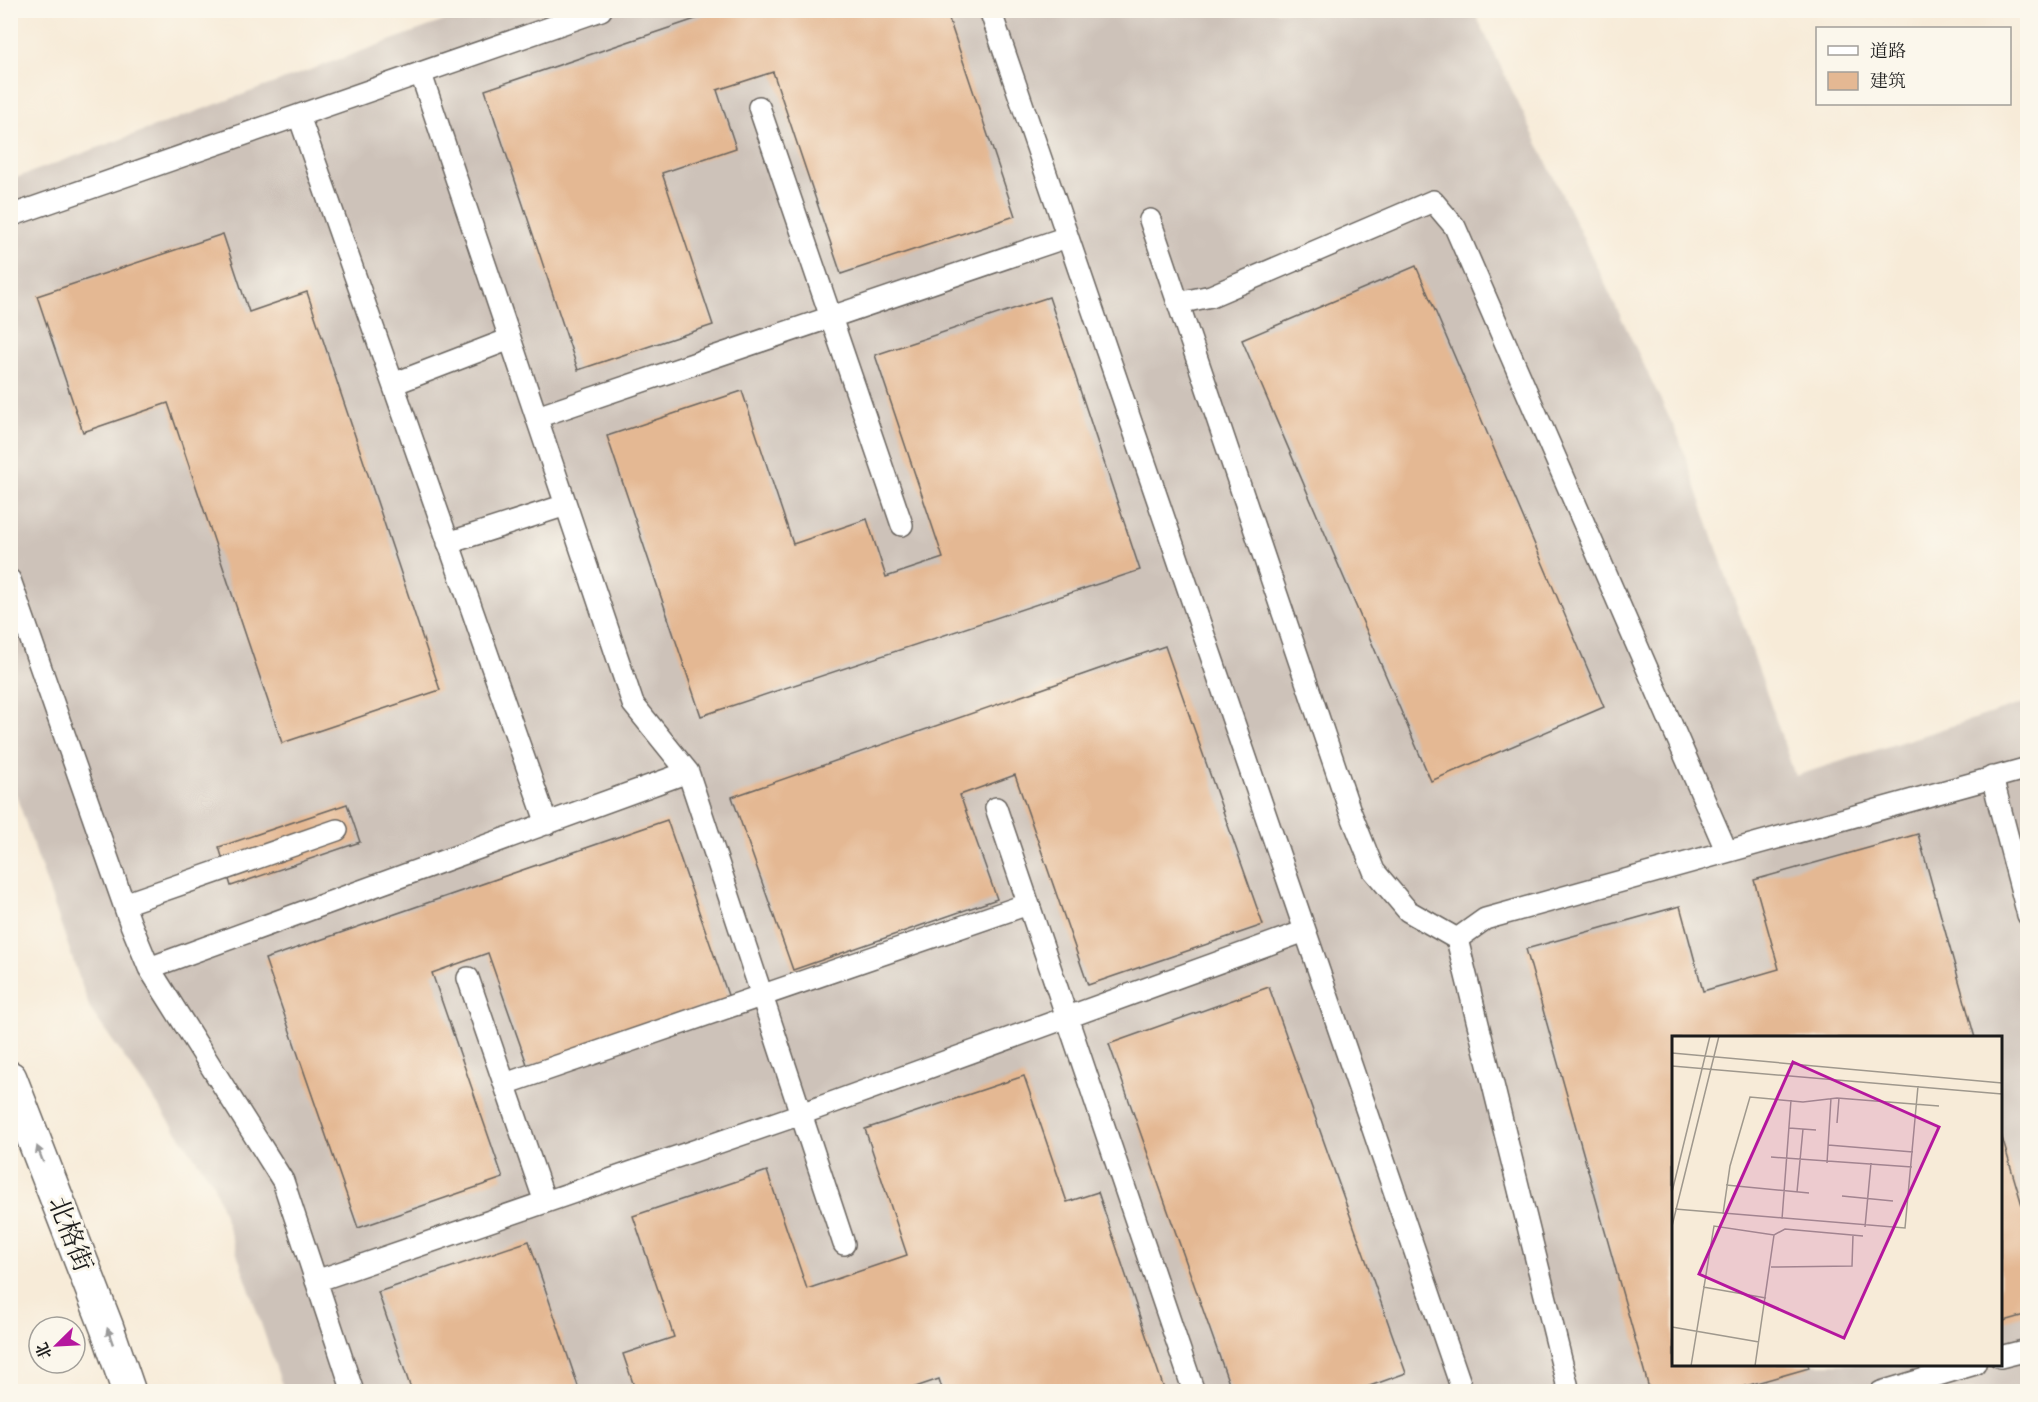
<svg xmlns="http://www.w3.org/2000/svg" width="2038" height="1402" font-family="'IM FELL DW Pica','Noto Serif SC',serif">
<style>
.industrial{fill:#cdc2b9;fill-rule:evenodd}
.building{fill:#e4b893}
.lines{fill:none;stroke-linecap:round;stroke-linejoin:round}
.service-casing{stroke:#69645e;stroke-width:24}
.tertiary-casing{stroke:#69645e;stroke-width:36}
.service{stroke:#fff;stroke-width:21}
.tertiary{stroke:#fff;stroke-width:33}
.oneway{fill:#999}
.labels{text-anchor:middle;stroke-width:6;stroke-linejoin:round;paint-order:stroke}
.street-label{font-size:26px;fill:#1c1c1c;stroke:#fbf7ec}
.inset-road{fill:none;stroke:#9f988d;stroke-width:1.5}
.view{fill:#b5179e;fill-opacity:0.15;stroke:#b5179e;stroke-width:3}
.inset-edge{fill:none;stroke:#1c1c1c;stroke-width:3}
</style>
<rect width="100%" height="100%" fill="#fbf7ec"/>
<filter id="ink" filterUnits="userSpaceOnUse"><feTurbulence type="fractalNoise" baseFrequency=".0167" numOctaves="2"/><feDisplacementMap in="SourceGraphic" scale="12" xChannelSelector="R" yChannelSelector="G"/><feConvolveMatrix kernelMatrix="1 2 1 2 8 2 1 2 1" color-interpolation-filters="sRGB"/></filter>
<filter id="wash" filterUnits="userSpaceOnUse"><feTurbulence type="fractalNoise" baseFrequency=".008" numOctaves="4" result="noise"/><feDisplacementMap in="SourceGraphic" scale="24" xChannelSelector="R" yChannelSelector="G"/><feGaussianBlur stdDeviation="1.35" result="paint"/><feColorMatrix in="noise" values="0 0 0 0 0 0 0 0 0 0 0 0 0 0 0 0 0 1.4 0 .05"/><feComposite in="paint" operator="in"/></filter>
<g filter="url(#wash)">
<rect width="100%" height="100%" fill="#f7ebd8"/>
<path class="industrial" d="M471,11h1003l205,427 116,338 232,-74v689h-1743l-71,-208 -123,-174 -79,-229 -1,-600zM1674,1038h326v326h-326z"/>
<g id="blocks">
<path class="building" d="M722,10h224l69,206 -174,58 -68,-202 -56,18 19,58 -74,25 51,152 -135,45 -93,-280z
M223,234l26,78 58,-20 133,398 -158,53 -114,-340 -85,29 -46,-136z
M1416,266l188,441 -173,74 -189,-441z
M1049,297l91,273 -439,146 -94,-280 135,-45 51,153 74,-25 19,58 57,-19 -68,-203z
M1165,646l98,279 -175,60 -73,-210 -55,20 37,104 -204,71 -61,-173z
M347,804l13,38 -129,44 -12,-39z
M667,820l62,178 -201,69 -40,-114 -56,20 71,205 -145,50 -93,-269z
M1918,834l57,204h-301v326h134l1,4 -84,24h-75l-124,-443 154,-43 23,85 76,-22 -25,-89z
M1269,987l137,386 -53,19h-121l-123,-348z
M1024,1076l43,126 31,-10 67,200h-222l-4,-13 -38,13h-265l-13,-38 51,-17 -41,-121 134,-45 40,118 100,-34 -42,-126z
M2000,1131l28,94v89l-28,8z
M529,1241l51,151h-168l-34,-100z"/>
</g>
</g>
<g filter="url(#ink)">
<use href="#blocks" fill-opacity="0" stroke="#69645e" stroke-width="1.5"/>
<g class="lines">
<defs>
<path id="service" d="M990,10l473,1382
M421,74l212,630 55,68 156,472
M759,107l143,418
M299,116l248,708
M10,216l591,-206
M1150,220l200,591 24,60 34,40 49,28 112,453
M1178,303l33,-7 222,-95 22,26 271,623
M393,384l117,-45
M537,417l530,-180
M448,543l118,-38
M10,580l120,342 19,46 134,213 70,211
M1992,777l36,138
M996,808l198,584
M124,904l213,-74
M1457,939l28,-20 543,-151
M149,968l539,-196
M468,978l77,224
M505,1084l523,-180
M316,1281l485,-167 504,-183
M2000,1357l28,-7
M1881,1392l94,-28"/>
<path id="tertiary" d="M10,1078l97,250 22,64"/>
</defs>
<use href="#service" class="service-casing"/>
<use href="#tertiary" class="tertiary-casing"/>
<use href="#service" class="service"/>
<use href="#tertiary" class="tertiary"/>
</g>
<defs><path id="oneway-solid" d="M-6-.8H1V-3.2L6.5 0L1 3.2V.8H-6Z" transform="scale(1.5)"/></defs>
<g class="oneway">
<use href="#oneway-solid" transform="translate(40 1154) rotate(-111)"/>
<use href="#oneway-solid" transform="translate(110 1336) rotate(-109)"/>
</g>
</g>
<g class="labels">
<g class="street-label">
<text transform="translate(71 1234) rotate(69)" y="9">北格街</text>
</g>
</g>
<g transform="translate(1672 1036)">
<rect width="330" height="330" fill="#f7ebd8"/>
<path class="inset-road" d="M0,17l330,30M0,30l330,28M165,87l2,-25M117,92l27,2M156,109l85,7M99,121l141,10M155,127l4,-65M54,149l83,8M0,156l38,-156M125,156l6,-63M170,160l51,5M3,173l230,19 13,-142M51,178l7,-48 20,-69 53,5 34,-4 102,8M110,183l9,-119M0,190l47,-190M193,191l6,-64M99,231l81,-1 1,-31M31,251l63,11M0,291l87,15M19,330l23,-140 60,9 11,-6 78,7M83,330l19,-131"/>
<path class="view" d="M121,26l146,65 -95,211 -145,-64z"/>
<rect width="330" height="330" class="inset-edge"/>
</g>
<rect width="2038" height="1402" fill="none" stroke="#fbf7ec" stroke-width="36"/>
<rect x="1816" y="27" width="195" height="78" fill="#fbf7ec" stroke="#a29f99" stroke-width="1.5"/>
<rect x="1828" y="46" width="30" height="9" fill="#ffffff" stroke="#a29f99" stroke-width="1.5"/>
<text x="1870" y="57" font-size="18" fill="#1c1c1c">道路</text>
<rect x="1828" y="72" width="30" height="18" fill="#e4b893" stroke="#a29f99" stroke-width="1.5"/>
<text x="1870" y="87" font-size="18" fill="#1c1c1c">建筑</text>
<g transform="translate(57 1345) rotate(246)"><circle r="28" fill="#fbf7ec" stroke="#a29f99" stroke-width="1.5"/>
<path d="M0-4.5L10 22L0 15L-10 22Z" fill="#b5179e"/>
<text y="-9" font-size="16" font-weight="bold" text-anchor="middle" fill="#1c1c1c">北</text>
</g>
</svg>
